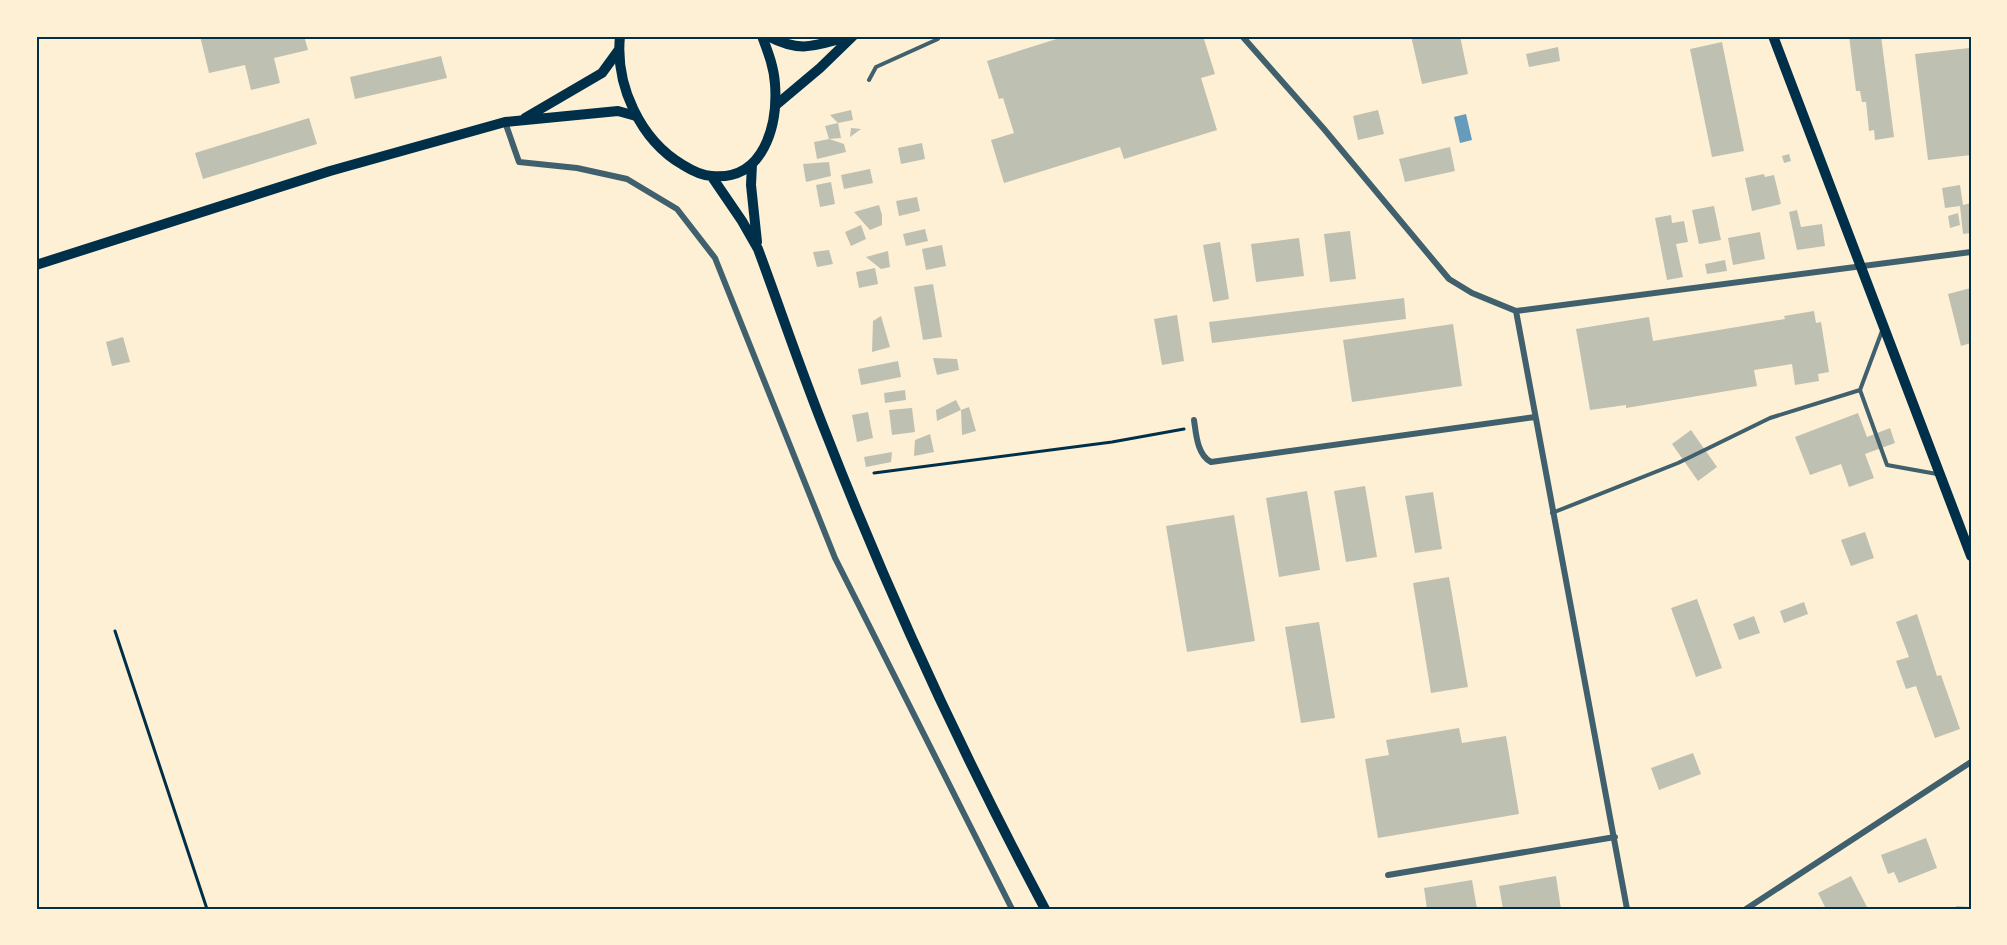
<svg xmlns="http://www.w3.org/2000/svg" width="2007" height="945" font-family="Montserrat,sans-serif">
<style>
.water{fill:#669bbc}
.building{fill:#bec0b2}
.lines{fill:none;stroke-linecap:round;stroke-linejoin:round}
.path{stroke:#003049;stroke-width:3}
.service{stroke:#3f606c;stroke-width:4}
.minor{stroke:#3f606c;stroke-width:6}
.secondary{stroke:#003049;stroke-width:10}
.primary{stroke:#003049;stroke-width:10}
.neatline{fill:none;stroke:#003049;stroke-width:2}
</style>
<rect width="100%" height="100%" fill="#fdf0d5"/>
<path class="water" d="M1466,114l6,26 -12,3 -6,-26z"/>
<path class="building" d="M200,36h104l4,14 -34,8 6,25 -29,7 -6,-25 -36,8z
M1066,36h137l12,38 -14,4 16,52 -93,29 -4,-12 -116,36 -13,-43 23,-7 -11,-35 -4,1 -12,-38z
M1411,36h49l8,38 -46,10z
M1849,36h32l13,101 -19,3 -1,-10 -5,1 -3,-29h-4l-2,-11h-4z
M1722,42l22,109 -32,6 -22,-108z
M1558,47l2,14 -31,6 -3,-13z
M1969,48l2,19v88l-43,5 -13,-106z
M441,56l6,22 -92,21 -5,-22z
M851,110l2,10 -15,3 -8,-8z
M1378,110l6,24 -26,6 -5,-24z
M309,118l8,26 -114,35 -8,-26z
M838,123l3,15 -12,1 -4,-13z
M851,128l10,1 -11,8z
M829,139l15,5 2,8 -29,7 -3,-17z
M922,143l3,16 -24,5 -3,-16z
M1450,147l5,24 -50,11 -6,-23z
M1789,154l2,7 -7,2 -2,-7z
M829,162l2,14 -25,6 -3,-18z
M870,169l3,14 -29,6 -3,-14z
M1764,174l1,3 9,-2 7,29 -29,7 -7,-33z
M831,182l4,22 -15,3 -4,-22z
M1960,185l3,20 8,-2v30l-8,1 -3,-28 -15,2 -3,-20z
M917,197l3,14 -21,5 -3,-15z
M879,205l3,10v10l-12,5 -16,-18z
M1714,206l7,34 -22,4 -7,-34z
M1797,210l4,17 21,-3 3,22 -28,4 -8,-38z
M1958,213l2,12 -10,3 -2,-12z
M1671,215l1,8 12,-2 4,21 -12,2 7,33 -16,3 -12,-62z
M861,225l5,14 -15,7 -6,-14z
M925,229l3,12 -22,5 -3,-12z
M1350,231l6,48 -26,3 -6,-48z
M1760,232l5,27 -32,6 -5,-27z
M1299,238l5,38 -48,6 -5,-38z
M1220,242l9,57 -16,3 -10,-57z
M942,245l4,21 -20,4 -4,-21z
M829,250l4,14 -16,3 -4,-15z
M888,251l2,16 -9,2 -15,-12z
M1725,260l2,11 -20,3 -2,-10z
M875,268l3,16 -19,4 -3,-16z
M933,284l9,53 -19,3 -9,-53z
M1971,288v55l-10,3 -13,-52z
M1404,298l2,21 -194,24 -3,-21z
M1814,311l2,12 5,-1 8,50 -11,2 1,7 -24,4 -3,-21 -38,6 3,16 -131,22v-3l-36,5 -14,-81 73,-12 4,24 132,-22 -1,-3z
M1177,315l7,46 -22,4 -8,-46z
M881,316l9,31 -18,5 1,-31z
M1453,324l9,62 -110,16 -9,-62z
M123,337l7,25 -18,4 -6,-24z
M933,358l24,1 2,11 -22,5z
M898,361l3,16 -40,8 -3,-16z
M905,390l1,10 -21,3 -1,-10z
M956,400l5,10 -24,11 -1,-11z
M969,407l7,24 -14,4 -1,-25z
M912,408l3,24 -23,3 -3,-25z
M868,412l5,26 -16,4 -5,-27z
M1858,413l9,24 23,-9 5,15 -30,11 9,24 -25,9 -8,-23 -31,11 -15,-38z
M1691,430l26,37 -19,14 -26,-37z
M930,434l4,18 -20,4 1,-16z
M892,452l-1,10 -25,5 -2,-10z
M1365,486l12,71 -31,5 -12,-71z
M1307,491l13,79 -41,7 -13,-79z
M1433,492l9,57 -27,4 -10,-57z
M1234,515l21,126 -68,11 -21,-126z
M1865,532l9,26 -23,8 -10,-26z
M1449,577l19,110 -37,6 -18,-110z
M1697,599l25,69 -26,9 -25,-69z
M1804,602l4,12 -24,9 -4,-12z
M1917,614l20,62 4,-1 19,54 -25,9 -19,-52 -10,3 -10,-28 13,-4 -13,-35z
M1754,616l6,17 -21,7 -6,-16z
M1319,622l16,96 -34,5 -16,-96z
M1459,728l3,15 44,-7 13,78 -141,24 -13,-79 24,-4 -3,-15z
M1693,753l8,21 -42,16 -8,-22z
M1926,838l11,30 -38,15 -5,-11 -6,2 -7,-19z
M1556,876l5,33h-58l-4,-23z
M1851,876l17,33h-42l-8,-16z
M1472,880l5,29h-50l-3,-21z
M1956,906l15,1v2h-15z"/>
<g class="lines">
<path class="path" d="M874,473l238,-31 72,-13
M115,631l92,278"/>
<path class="service" d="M869,80l7,-13 62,-28v-3
M1882,331l-22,59 27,75 50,9
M1552,513l126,-50 92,-45 90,-28"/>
<path class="minor" d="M1242,36l82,93 125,150 23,14 44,18 455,-59
M505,122l14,40 58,6 50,11 50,30 38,49 120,300 177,351
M1516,311l111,598
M1194,420c2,13 3,35 17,42l324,-45
M1388,875l227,-38
M1746,909l225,-147"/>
<path class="secondary" d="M768,36c34,18 48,9 83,0
M1773,36l198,520
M776,105l44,-37 33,-32
M525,118l77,-45 16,-22
M36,265l294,-94 175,-49 113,-11 18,5"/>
<path class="primary" d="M620,36c-5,49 20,104 63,129 8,5 19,11 29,11 52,5 66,-51 63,-92 -1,-17 -7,-32 -13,-48
M752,164l-1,21 6,57
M712,177l30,44 16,28c23,62 44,125 69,187 63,162 136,319 218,473"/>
</g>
<rect width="2007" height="945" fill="none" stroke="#fdf0d5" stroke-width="75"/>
<rect x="38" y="38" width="1932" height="870" class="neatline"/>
</svg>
